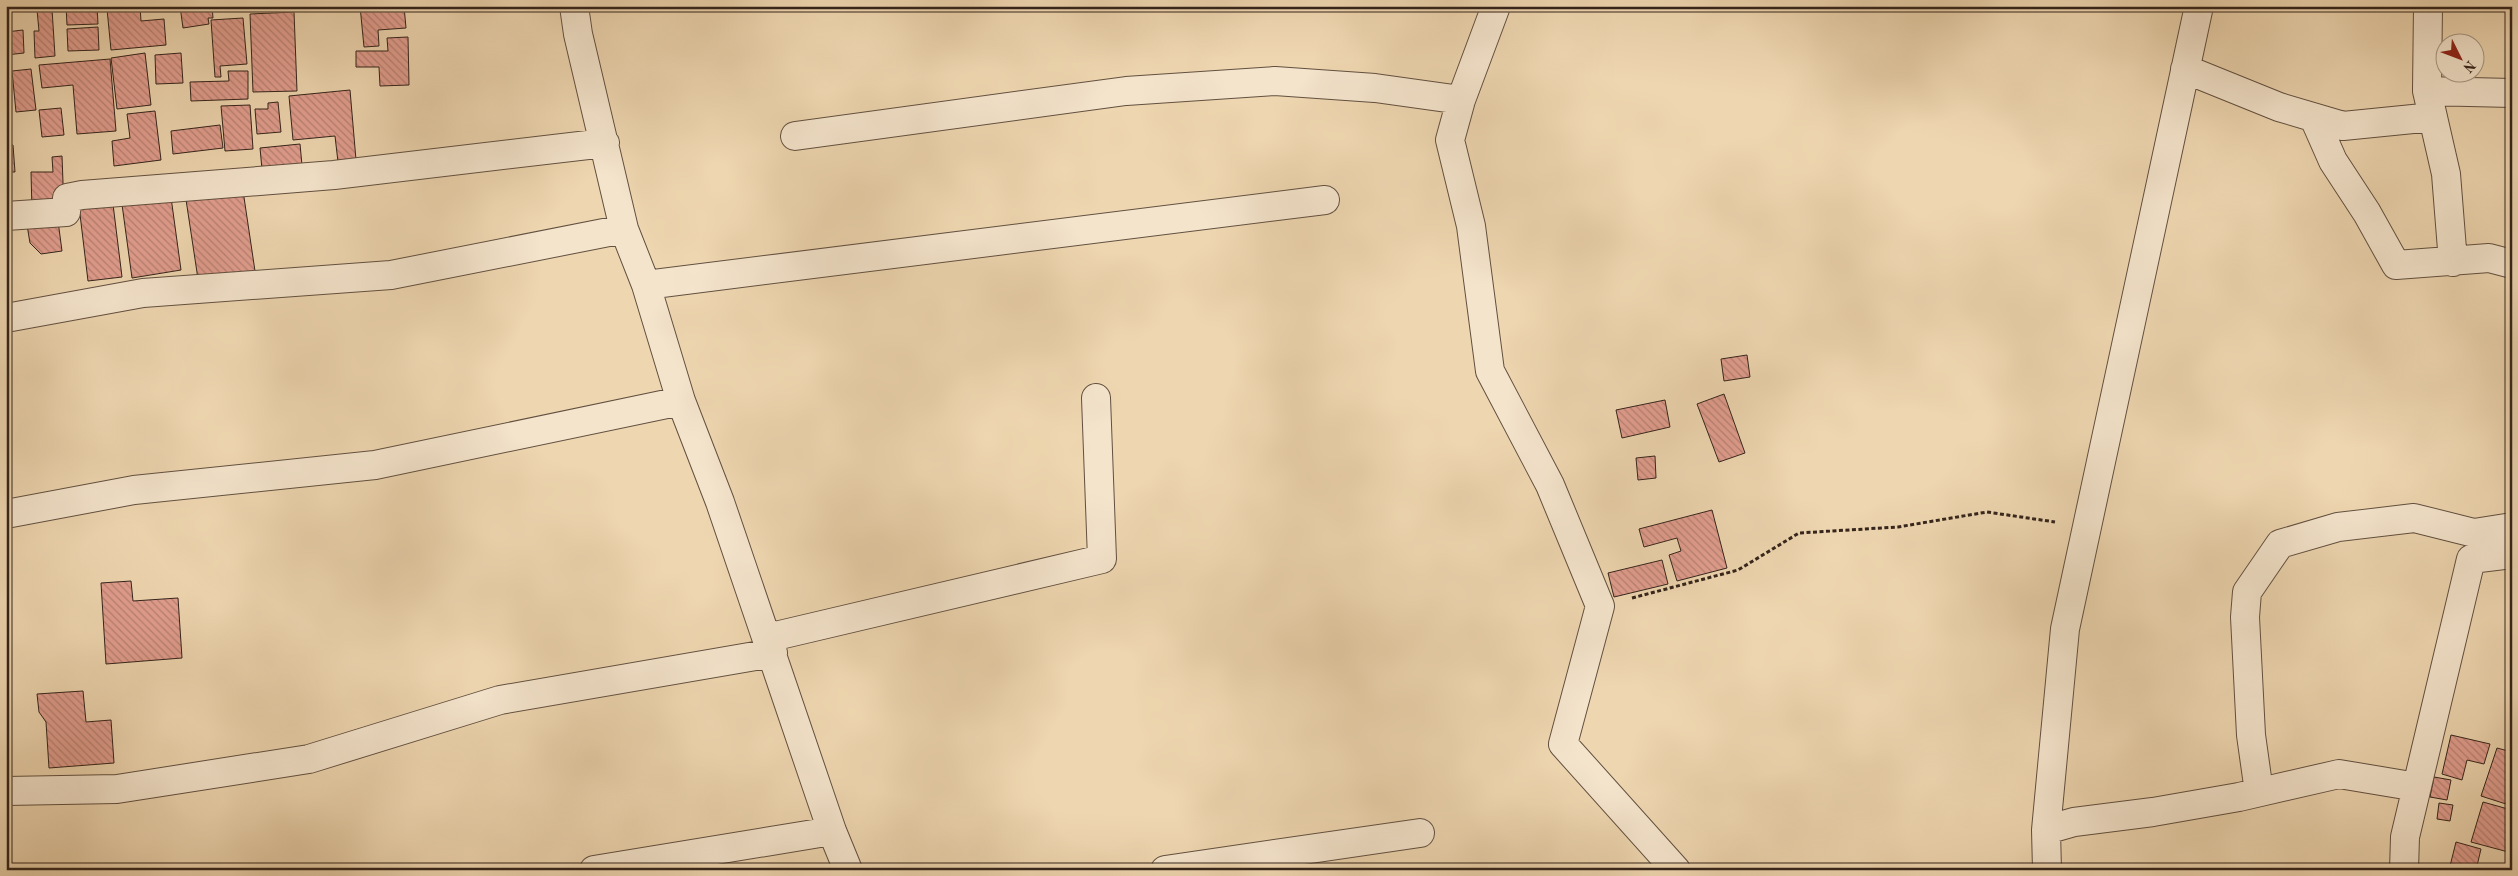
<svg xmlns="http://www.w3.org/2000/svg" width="2518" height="876" font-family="'Old Standard TT',serif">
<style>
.building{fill:url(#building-back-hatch);stroke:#34241b}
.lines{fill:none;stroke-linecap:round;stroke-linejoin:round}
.minor-casing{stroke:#625040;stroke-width:30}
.path{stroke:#34241b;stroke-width:3;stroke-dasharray:4 2.5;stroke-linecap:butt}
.minor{stroke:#f4e4cc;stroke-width:28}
</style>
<defs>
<pattern id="building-back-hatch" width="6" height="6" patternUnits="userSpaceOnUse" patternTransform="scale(1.25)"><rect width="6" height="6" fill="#e29e8f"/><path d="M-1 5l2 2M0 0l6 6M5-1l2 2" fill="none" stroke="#b88174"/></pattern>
</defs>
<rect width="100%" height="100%" fill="#eed6b0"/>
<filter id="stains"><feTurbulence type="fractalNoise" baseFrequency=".004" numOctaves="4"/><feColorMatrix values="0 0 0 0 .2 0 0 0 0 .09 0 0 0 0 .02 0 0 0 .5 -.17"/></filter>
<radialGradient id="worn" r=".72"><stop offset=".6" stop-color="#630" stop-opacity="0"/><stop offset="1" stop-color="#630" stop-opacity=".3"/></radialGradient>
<path class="building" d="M66,6h31l1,18 -31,1z
M140,6l1,15 23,-2 2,26 -55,5 -4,-41z
M180,6h32l1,12h-5l1,6 -26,4z
M242,6h49l-49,4z
M360,6h44l2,22 -28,2 1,16 -15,1z
M52,9l3,47 -20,2 -1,-27h5l-2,-21z
M294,12l3,79 -44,1 -3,-78z
M243,18l4,46 -27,2 1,11h-6l-4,-57z
M98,27l1,23 -31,1 -1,-22z
M23,30l1,23 -18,2v-23z
M408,37l1,48 -29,1 -1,-19h-23v-16h32l-1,-13z
M145,53l6,52 -34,4 -6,-51z
M181,53l2,30 -27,1 -1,-29z
M110,59l6,72 -39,3 -4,-49 -31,3 -3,-23z
M31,69l5,41 -20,2 -4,-41z
M228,71h20v28l-57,2 -1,-19 39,-1z
M350,90l6,70 -18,2 -3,-26 -42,4 -4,-44z
M278,102l3,30 -24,2 -2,-25h13v-6z
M250,105l3,44 -28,2 -4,-45z
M61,108l3,27 -22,2 -3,-27z
M155,111l6,49 -47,6 -2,-25 18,-3 -3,-24z
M6,115l3,25 -3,1z
M220,125l3,23 -50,6 -2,-23z
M300,144l3,32 -40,4 -3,-32z
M6,145h7l2,27h-9z
M62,156l2,53 -32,2 -1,-39h22l-1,-15z
M242,184l13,87 -57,8 -13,-86z
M170,190l11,80 -49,8 -11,-81z
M112,196l10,81 -34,4 -9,-75z
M58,221l4,30 -21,3 -11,-11 -3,-18z
M1747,355l3,22 -26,4 -3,-22z
M1724,394l21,59 -26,9 -22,-58z
M1665,400l5,27 -48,11 -6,-28z
M1655,456l1,22 -18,2 -2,-22z
M1712,510l15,58 -50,13 -8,-26 12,-4 -4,-13 -33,9 -5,-18z
M1662,560l6,24 -54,13 -6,-24z
M131,581l2,20 45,-3 4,60 -76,6 -5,-81z
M83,691l3,31 25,-2 3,43 -65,5 -3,-46 -7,-10 -2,-18z
M2451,735l39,9 -6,20 -17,-4 -5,20 -20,-6z
M2497,748l15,4v36l-6,16 -25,-8z
M2434,777l17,3 -4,20 -17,-3z
M2512,795v58l-41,-11 12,-40 25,7z
M2439,803l14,2 -3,16 -13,-2z
M2456,842l25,7 -5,21h-27z"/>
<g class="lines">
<defs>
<path id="minor" d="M574,6l4,28 46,195 22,56 35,116 39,101 112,329 16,39
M1496,6l-35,94 -11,40 21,86 19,145 60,114 50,121 -37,138 113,126
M2428,6l-1,85 19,83 7,88
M2185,69l94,38 64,19 90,-9
M2427,91l85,2
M2314,118l19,43 34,52 29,52 93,-7 23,6
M795,136l331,-45 149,-10 100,7 86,12
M6,216l60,-4 1,-14 15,-3 252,-20 271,-32
M646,285l679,-85
M6,318l137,-25 248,-18 233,-46
M6,514l128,-24 241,-25 306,-64
M767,638l335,-79 -6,-161
M6,791l111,-2 192,-30 191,-59 273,-47
M2259,792l-8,-57 -6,-118 2,-25 33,-48 58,-17 76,-9 60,15 38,-6
M2046,830l28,-8 79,-10 86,-15 100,-23 78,13
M594,870l238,-39
M1165,870l255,-37
M2047,870l-1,-40 19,-201 134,-623
M2404,870l1,-33 66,-278 41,-5"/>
</defs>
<use href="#minor" class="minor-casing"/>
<path class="path" d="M1632,598l106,-28 61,-37 99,-6 89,-15 68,10"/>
<use href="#minor" class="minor"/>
</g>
<rect width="2518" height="876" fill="none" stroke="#eed6b0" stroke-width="25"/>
<rect x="8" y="8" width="2503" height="861" fill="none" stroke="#34241b" stroke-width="2.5"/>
<rect x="12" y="12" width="2493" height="851" fill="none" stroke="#34241b"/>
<g transform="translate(2460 58) rotate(132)"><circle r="24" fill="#f4e4cc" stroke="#a79785"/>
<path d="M0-4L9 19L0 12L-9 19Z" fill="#8f2418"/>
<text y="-8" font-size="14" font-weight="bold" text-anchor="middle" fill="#34241b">N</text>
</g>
<rect width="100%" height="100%" filter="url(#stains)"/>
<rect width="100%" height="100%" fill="url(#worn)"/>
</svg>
